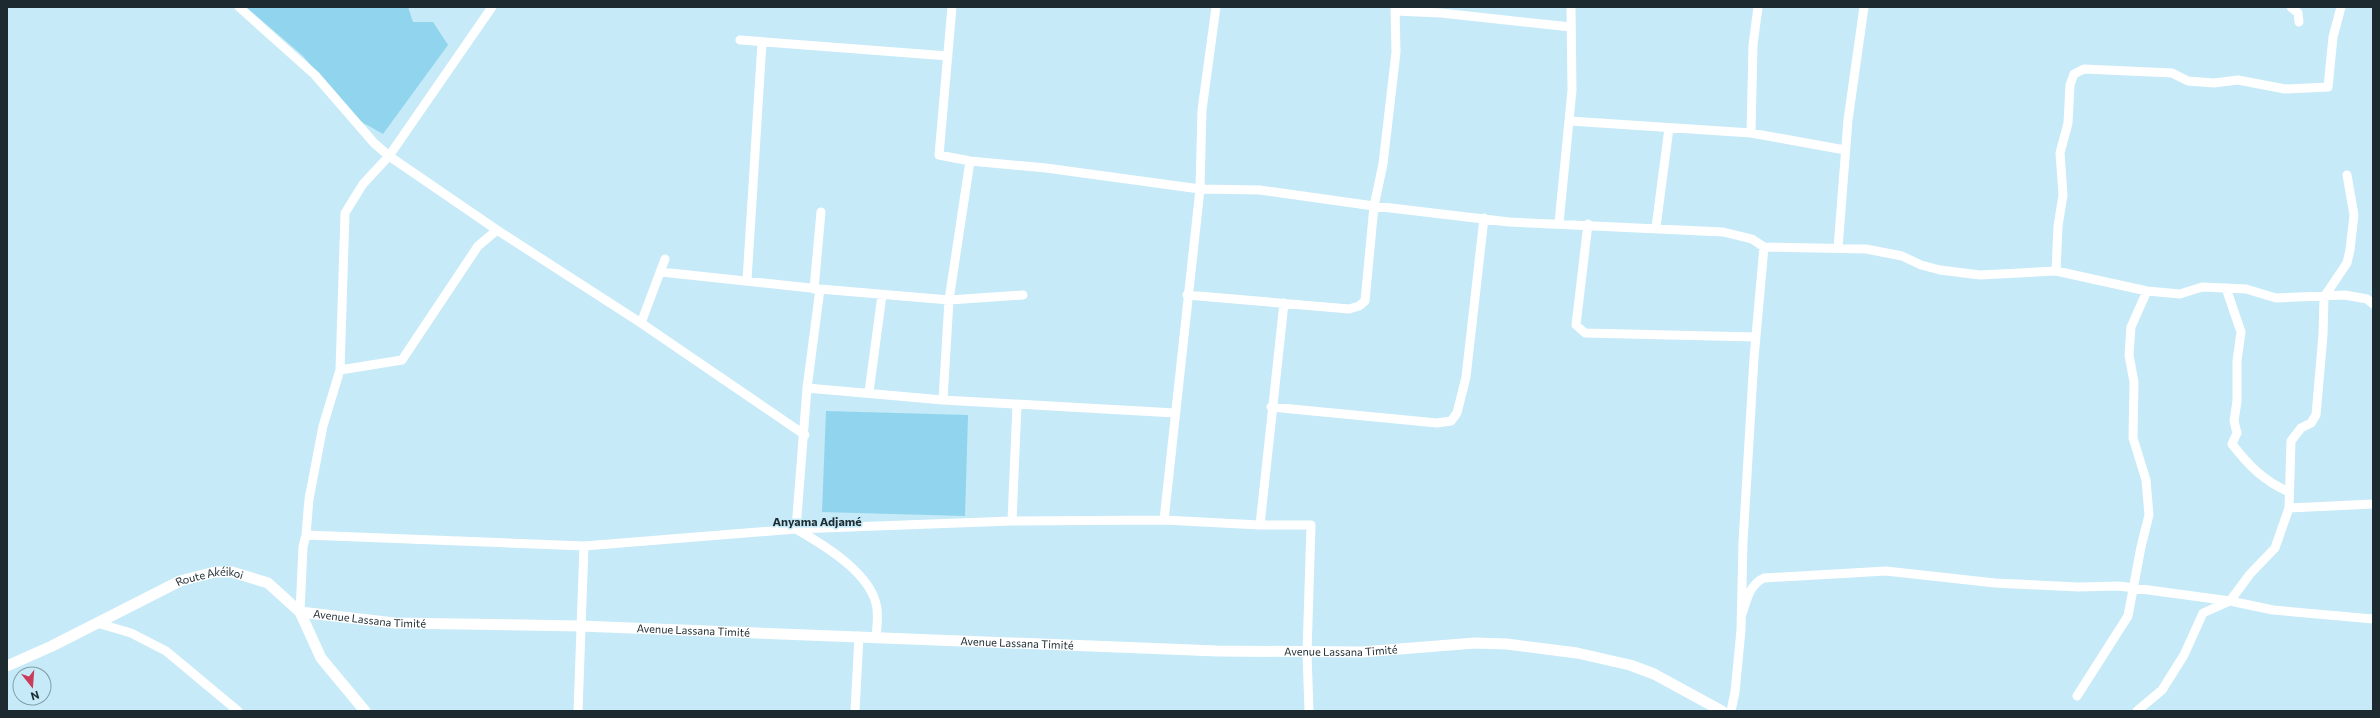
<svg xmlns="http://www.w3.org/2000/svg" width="2380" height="718" font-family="Commissioner,sans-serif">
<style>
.green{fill:#90d5ed}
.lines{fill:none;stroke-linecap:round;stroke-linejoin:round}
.minor{stroke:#fff;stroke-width:9}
.tertiary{stroke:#fff;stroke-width:11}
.labels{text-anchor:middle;stroke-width:3;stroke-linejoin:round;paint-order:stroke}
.street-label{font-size:11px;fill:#1d2b30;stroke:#c6eaf7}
.neighbourhood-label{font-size:12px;font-weight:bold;fill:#1d2b30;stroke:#c6eaf7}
</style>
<rect width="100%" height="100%" fill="#c6eaf7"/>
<path class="green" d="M246,7h162l5,15h20l15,23 -65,89 -23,-13 -58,-66z
M826,411l142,4 -3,101 -143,-4z"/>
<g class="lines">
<path class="minor" d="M239,7l76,68 59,68 15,13 108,74 144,93 164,112
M952,7l-13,148 31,6 76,7 154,21 60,1 114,16 135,16 214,10 29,7 12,8 102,2 36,7 19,9 19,5 40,5 76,-4 91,20 33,3 22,-7 44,2 30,9 69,-3 22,4 6,5
M2291,7l7,6 1,9
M1395,11l46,2 130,14
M740,40l208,16
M1570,121l181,12 94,17
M1751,133l2,-88 5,-38
M1559,223l13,-133 -1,-83
M1588,224l-12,101 9,8 170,4
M1656,227l13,-99
M1838,248l10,-128 16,-113
M2056,271l2,-45 5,-31 -3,-42 8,-30 2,-38 4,-11 10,-5 88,4 16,8 26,2 24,-3 47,9 43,-2 5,-50 8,-30
M661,272l159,17 129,11 74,-5
M747,280l15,-238
M2226,288l15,44 -4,29v40l-3,20 3,12 -5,11c17,22 32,37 57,48
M814,289l7,-77
M820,289l-13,99 -11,141c28,16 77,45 81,80 1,9 0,19 -1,28
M1187,295l162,14 10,-3 6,-5 9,-95 9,-42 13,-112 -1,-45
M641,323l24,-64
M340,370l62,-10 76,-114 19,-16
M807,388l136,12 232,13
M869,392l13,-97
M943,400l6,-100 21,-139
M1271,407l166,16 14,-2 6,-8 9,-36 18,-159
M2289,508l84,-4
M1164,520l36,-331 2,-79 14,-103
M1012,521l5,-116
M1260,525l24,-222
M306,535l3,-36 14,-73 17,-56 5,-157 18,-29 26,-28 103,-149
M300,612l3,-65 3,-12 278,11 212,-17 216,-8 152,-1 96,5h51l-4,128 2,58
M1742,614c5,-14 7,-29 22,-36l122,-7 109,12 83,4 41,-1 111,15 43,9 100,9
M97,623l34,10 35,18 72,60
M2077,696l51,-80 13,-69 8,-32 -3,-35 -13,-42 1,-56 -5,-27 2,-28 16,-36
M578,711l6,-165
M855,711l4,-75
M1731,711l4,-19 6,-62 2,-88 11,-184 10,-111
M2137,711l25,-21 22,-35 19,-42 27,-12 20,-27 25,-26 14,-40 2,-67 10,-13 10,-5 5,-8 7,-80 1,-38 23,-34 3,-13 4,-35 -7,-40"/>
<g class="tertiary">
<path id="s1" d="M300,612l94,11 186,3 637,25 145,1 113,-9 32,1 70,9 53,12 24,9 68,37"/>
<path id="s2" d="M7,666l45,-20 128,-65 35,-9h17l36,11 32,29 21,46 44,53"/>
</g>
</g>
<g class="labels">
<g class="street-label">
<text dy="4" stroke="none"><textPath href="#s2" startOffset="223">Route Akéikoi</textPath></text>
<text dy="4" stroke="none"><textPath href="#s1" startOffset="70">Avenue Lassana Timité</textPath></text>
<text dy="4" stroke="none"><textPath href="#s1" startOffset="394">Avenue Lassana Timité</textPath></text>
<text dy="4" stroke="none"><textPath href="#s1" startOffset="718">Avenue Lassana Timité</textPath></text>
<text dy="4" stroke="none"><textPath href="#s1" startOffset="1042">Avenue Lassana Timité</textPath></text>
</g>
<g class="neighbourhood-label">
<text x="817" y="526">Anyama Adjamé</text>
</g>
</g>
<rect width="2380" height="718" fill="none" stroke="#1d2b30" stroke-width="16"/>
<g transform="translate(32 686) rotate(163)"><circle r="19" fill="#c6eaf7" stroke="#829ea7"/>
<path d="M0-3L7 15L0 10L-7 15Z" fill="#cb3b5c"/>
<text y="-6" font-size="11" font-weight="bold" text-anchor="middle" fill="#1d2b30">N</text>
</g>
</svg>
